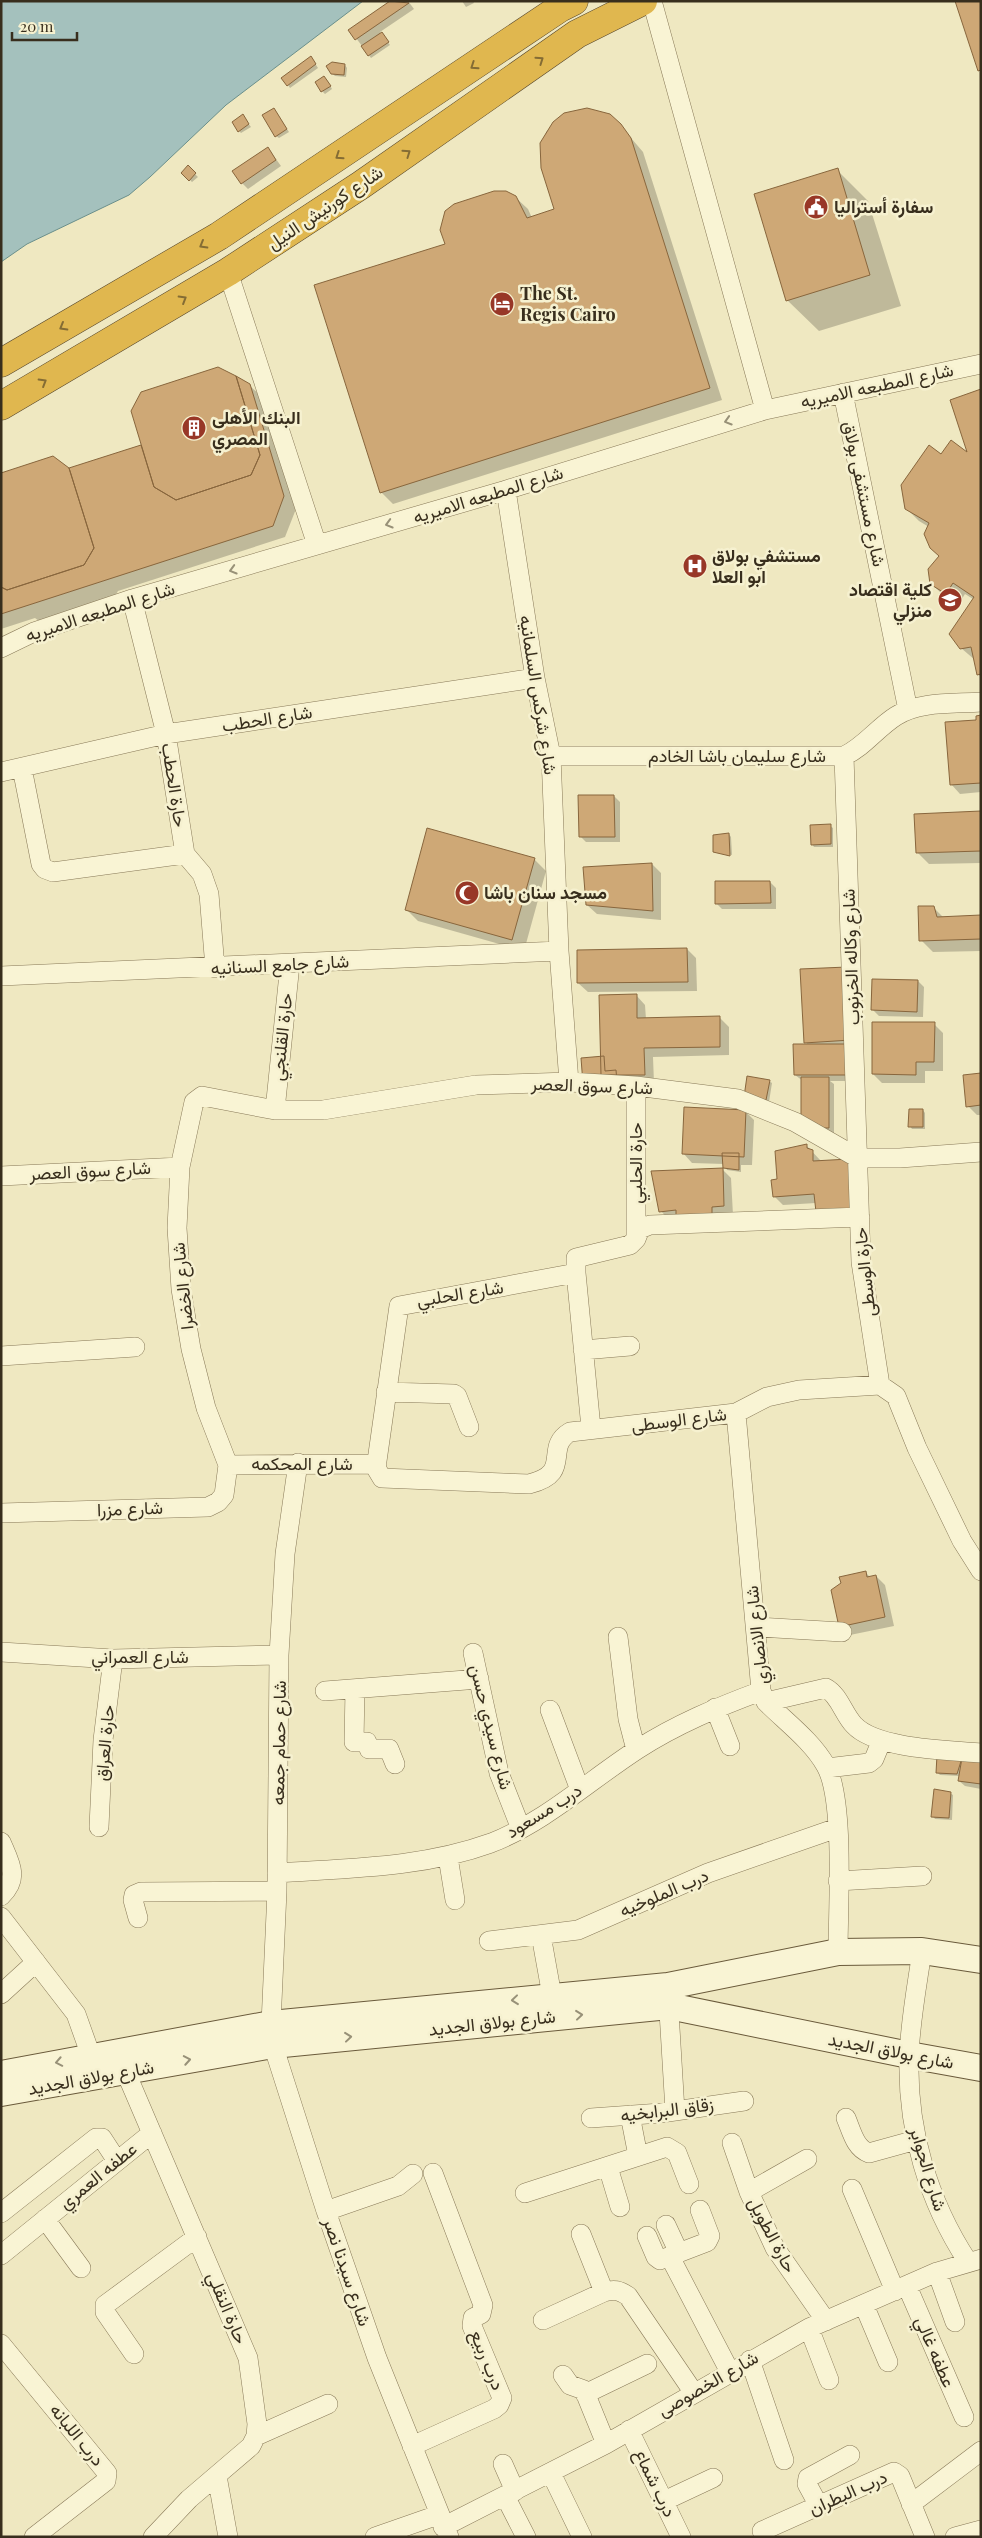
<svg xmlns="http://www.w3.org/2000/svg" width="982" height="2538" font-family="'Playfair Display',Vazirmatn,serif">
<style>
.water{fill:#a4c1bd;stroke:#6a8f8b}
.shadow{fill:#0003}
.building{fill:#cea876;stroke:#88663d}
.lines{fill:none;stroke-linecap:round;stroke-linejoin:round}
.street-casing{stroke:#887958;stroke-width:20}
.secondary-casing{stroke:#6a5a3b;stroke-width:28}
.highway-casing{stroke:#56462d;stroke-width:29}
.street{stroke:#f9f4d4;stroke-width:19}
.secondary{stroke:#f9f4d4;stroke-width:26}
.highway{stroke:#e0b74f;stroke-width:28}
.oneway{stroke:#846c34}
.oneway2{stroke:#989178}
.labels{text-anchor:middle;stroke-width:5;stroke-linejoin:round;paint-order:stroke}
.poi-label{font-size:18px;font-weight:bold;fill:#382e1d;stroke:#f6f1d0;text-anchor:start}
.street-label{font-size:18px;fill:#382e1d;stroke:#f6f1d0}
</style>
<rect width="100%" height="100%" fill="#efe8c1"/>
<path class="water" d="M1,1h362l-137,104 -76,72 -21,18 -102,49 -26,18z"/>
<path class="shadow" d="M392,1h16l6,8 -34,23 10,13 -19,13 -21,-28z
M462,1h11l1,2 -8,4z
M313,60l5,8 -28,20 -2,-3z
M345,65l2,3 -1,9 -11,-1 -3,-3z
M327,80l5,9 -7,5 -3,-3z
M274,109l15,23 -10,6 -3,-2z
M565,114l55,11 23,27 79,248 -329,104 -12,-12 66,-247 68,-48 13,12 4,9 23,-8 -15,-56 6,-22z
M245,119l6,8 -10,6 -2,-2z
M268,148l13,18 -33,23 -6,-6z
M188,167l10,10 -6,5 -9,-9z
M837,170l31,31 33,105 -82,25 -32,-31z
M249,385l13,12 34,112 -11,28 -167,54 -3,5 -76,25 -4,-3 -34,11v-154l68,-6 71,-23 4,3z
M981,391v286l-3,-3 -3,-14 -14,-12 12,-49 -8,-5 -7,11 -14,-9 -13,-13 9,-26 -11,-30 -10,-6 -13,-13 35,-53 29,1z
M981,716v76l-21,2 -9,-10z
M614,796l6,6v40h-34l-6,-6z
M981,813v50l-52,1 -12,-12z
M830,826l3,2v19h-19l-2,-3z
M729,834l2,3 1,18 -17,-4z
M534,859l12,12 -22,80 -106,-30 -12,-12z
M652,864l9,9v47l-64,-6 -10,-9z
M770,882l6,6v21h-54l-6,-6z
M933,907l11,11 37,-1v34l-48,1 -12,-12z
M687,949l9,9 1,33 -109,1 -10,-9z
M846,968l8,113h-24l4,3v49h-14l-17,-52 -8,-6 13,-30 -2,-3z
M918,981l6,6 -1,30 -44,-1 -6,-6z
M636,995l9,10 1,14 74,-1 9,9v28l-76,2 1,26 -32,1 -21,-26z
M934,1024l9,9v38h-18v12h-43l-9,-9z
M981,1075v40h-4l-9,-9z
M769,1081l3,2 -3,19 -21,-3z
M923,1110l2,3v16h-13l-2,-3z
M745,1111l9,9 -2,45h-11v7l-14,-2 -3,-6 -32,-1 -9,-10z
M806,1145l15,16 -5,42 -33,2 -9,-9 4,-15z
M722,1169l9,9 2,37 -63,6 -9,-10z
M865,1572l5,5 6,-1 9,9 9,41 -44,9 -10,-9 2,-43z
M961,1759l20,4v26l-16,-3 -6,-5 1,-5 -20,-1 -3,-3z
M950,1793l3,2 -1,25 -17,-1 -2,-3z"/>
<path class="building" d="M390,1l19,2 -54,37 -7,-10z
M955,1h26v69l-3,1z
M382,32l7,10 -21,14 -7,-10z
M311,56l5,8 -29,22 -6,-8z
M332,62l13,2 -1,11 -13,-1 -5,-8z
M324,76l7,10 -10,6 -6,-10z
M274,108l13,21 -12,8 -13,-22z
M587,108l23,6 11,10 10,14 79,250 -330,105 -66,-208 131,-41 -5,-14 5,-19 9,-7 40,-13h12l10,5 11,22 27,-9 -13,-41 -1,-25 13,-21 11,-9z
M243,114l6,10 -11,8 -6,-10z
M268,147l8,13 -35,24 -9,-13z
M188,165l8,8 -7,8 -8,-8z
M838,168l32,107 -84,26 -32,-107z
M218,367l18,9 24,79 -9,20 -75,25 -22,-13 -23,-76 10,-19z
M236,376l14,8 34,112 -11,30 -272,88v-27l6,3 77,-25 10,-17 -25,-80 72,-23 13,42 22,13 75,-25 9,-20z
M981,389v285l-4,1 -6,-28 -11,2 -11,-15 25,-37 -21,-14 -7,11 -16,-10 -2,-15 11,-13 -9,-8 -6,-14 5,-11 -24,-14 -4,-24 28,-40 12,9 10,-14 16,12 -17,-52z
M53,456l16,12 25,80 -10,17 -77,25 -6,-3v-114z
M981,715v68l-31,2 -5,-63 31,-2v-4z
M578,795h36l1,42h-36z
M981,811v40l-65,2 -2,-39z
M831,824v20l-20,1 -1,-20z
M427,828l108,30 -23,82 -107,-30z
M729,833l1,23 -17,-4v-17z
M652,863l1,48 -67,-6 -3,-38z
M715,881h55l1,22 -56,1z
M918,906h16l3,11 44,-2v24l-62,2z
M687,948l1,34 -111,1v-33z
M847,967l4,73 -47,3 -4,-74z
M872,979l46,1 -1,32 -46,-2z
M637,994v24l83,-2v31l-76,1 1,27h-44l-2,-80z
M872,1022h63l-1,40h-18v13l-44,-1z
M793,1044h56v31h-55z
M604,1056l1,15 11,-1 1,12 -34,2 -2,-26z
M981,1073v32l-15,2 -3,-32z
M747,1076l23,4 -4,20 -22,-3z
M801,1077h28v51h-16l-12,-6z
M684,1107l62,3 -2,47 -62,-3z
M909,1109h14v18h-15z
M807,1144v4l6,2v11l36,-2 3,50 -36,3 -2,-18 -41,3 -2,-17 6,-1 -2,-28z
M722,1153h17v17l-16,-2z
M723,1168l1,38 -12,1v10l-36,5v-12l-17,2 -8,-41z
M866,1571l1,6 9,-2 9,42 -46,10 -8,-37 10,-7 -2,-6z
M937,1755l25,3 -5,16 -21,-1z
M962,1758l19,4v22l-23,-3z
M934,1789l17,3 -2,26 -18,-1z"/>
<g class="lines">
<defs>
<path id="street" d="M652,1l113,409
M228,272l89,273
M843,393l65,317
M506,490l29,188 16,78 8,195 10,131
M132,599l34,135 19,120 17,20 7,20 6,74
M1,648l33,-16 98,-33 374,-109 259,-80 216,-46
M551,756h293c20,-9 33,-28 52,-40 23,-15 58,-12 85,-14
M844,756l17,506 19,123
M22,768l19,96 4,5 8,3 132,-18
M1,772l165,-38 369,-56
M1,976l558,-25
M275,1110l15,-146
M1,1176l179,-9
M636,1239v-153
M576,1273l-177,33 -23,162 6,10 147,6c45,-11 14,-36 41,-52l166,-19 31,-16 32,-7 81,-5 16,11 21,52 45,93 19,30
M583,1350l47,-4
M1,1356l134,-9
M386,1392l68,2 3,2 12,31
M736,1413l25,278 5,11c20,20 46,39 60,64 19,34 12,143 12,186
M591,1428l-15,-155v-15l54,-13 6,-6 4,-10 10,-4 210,-8
M298,1463l-13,91 -6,101 -2,236 -6,133 2,21 53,166 51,147 72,179
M228,1465l149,-1
M1,1513l207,-6 10,-5 6,-7 4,-30 -22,-57 -15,-59 -10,-60 -4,-61 3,-61 14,-65 8,-6 73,14h48l153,-25 93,-3 67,4 102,13 57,23 63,36h42l81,-6
M756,1627l86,5
M618,1637l10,82 8,31
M1,1652l112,7 166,-4
M473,1653l26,120 22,56
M355,1689l-1,53h13l2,7h20l6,15
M325,1691l154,-12
M766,1702l60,-14c13,7 18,27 28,37 22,24 94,25 127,28
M715,1708l15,38
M550,1710l30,80
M827,1768l42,-5 5,-4 7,-17
M99,1827l4,-87 10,-81
M1,1842c9,21 19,36 0,54
M448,1857l7,43
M277,1873c72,-5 145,-5 214,-30 54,-21 99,-63 147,-94 39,-25 80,-42 123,-58
M838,1881l84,-5
M1,1917l75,97 15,42
M138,1918l-5,-18 1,-5 7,-3 136,-1
M541,1935l11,61
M489,1941l89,-11 130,-57 129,-45
M922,1951c-5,35 -12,71 -13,106 -2,73 19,144 59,205
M1,1994l35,-32
M668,1995l7,116
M121,2061l127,297 9,66 -1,12 -5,10 -62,53 -36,38
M630,2115l8,41
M591,2118l70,-5 83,-12
M846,2118c6,14 9,30 23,35l47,-13
M732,2143l17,49 26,56 51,73
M608,2167l12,40
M852,2189l43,102
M749,2192l58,-33
M525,2193l142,-46 10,6 12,31
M326,2211l72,-25 15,-12
M1,2213l95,-75h6l15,23
M45,2219l36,49
M666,2225l13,28
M581,2234l23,58
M647,2236l9,21 4,3 47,-18 3,-6 -10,-26
M1,2255l151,-122
M670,2257l60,115
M937,2272l18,50
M907,2286l57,131
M864,2305l24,57
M543,2320l61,-28c10,-3 15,-2 24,4l66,97
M809,2328l20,52
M1,2344l106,129 -1,8 -72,56
M134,2354l-29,-42v-7l92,-68
M750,2360l34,100
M563,2375l7,10 14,5 22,54
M585,2394l62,-30
M629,2430l52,107
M256,2436l72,-32
M412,2446l82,-37 5,-4 3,-7 -30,-72 1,-8 8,-4 2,-9 -50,-132
M503,2464l12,27
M551,2473l31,64
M217,2476l11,61
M505,2496l21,41
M664,2501l49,-23
M911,2504l70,-53
M819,2506l-12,-22 1,-6 42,-23
M443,2527l163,-83 203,-116 128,-56 44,-13
M762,2531l132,-59 6,4 25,61
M375,2537l63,-22
M955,2537l26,-7"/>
<path id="secondary" d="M1,2074l270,-50 397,-38 170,-34 84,-1 59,9
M1,2093l272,-48 396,-39 240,49 72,13"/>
<path id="highway" d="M1,363l218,-127 341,-228 14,-7
M1,406l227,-134 133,-87 216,-151 66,-33"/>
</defs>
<use href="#street" class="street-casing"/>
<use href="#secondary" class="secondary-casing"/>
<use href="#highway" class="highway-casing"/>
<use href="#street" class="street"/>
<use href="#secondary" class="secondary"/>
<use href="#highway" class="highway"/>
</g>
<defs><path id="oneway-chevron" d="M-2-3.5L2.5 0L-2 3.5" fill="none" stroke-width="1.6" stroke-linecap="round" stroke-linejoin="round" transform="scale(1.25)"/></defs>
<g class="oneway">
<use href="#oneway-chevron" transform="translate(540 60) rotate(-35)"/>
<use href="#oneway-chevron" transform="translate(474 66) rotate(146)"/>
<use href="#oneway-chevron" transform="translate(407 153) rotate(-35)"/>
<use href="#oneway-chevron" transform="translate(339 156) rotate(146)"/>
<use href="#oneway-chevron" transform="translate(203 245) rotate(150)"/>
<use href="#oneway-chevron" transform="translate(183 299) rotate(-31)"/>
<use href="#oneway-chevron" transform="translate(63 327) rotate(150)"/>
<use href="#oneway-chevron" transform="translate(43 382) rotate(-31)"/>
</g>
<g class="oneway2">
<use href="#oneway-chevron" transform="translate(728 421) rotate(163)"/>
<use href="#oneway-chevron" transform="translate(389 524) rotate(164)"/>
<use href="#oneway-chevron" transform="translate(233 570) rotate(164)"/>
<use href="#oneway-chevron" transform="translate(515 2000) rotate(174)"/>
<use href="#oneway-chevron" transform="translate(579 2015) rotate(-6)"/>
<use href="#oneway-chevron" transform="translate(348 2037) rotate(-6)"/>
<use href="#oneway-chevron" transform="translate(187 2060) rotate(-10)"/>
<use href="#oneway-chevron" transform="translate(59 2062) rotate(169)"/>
</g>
<defs>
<symbol id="civic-disc" viewBox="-11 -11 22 22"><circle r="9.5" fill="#983727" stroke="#f6f1d0"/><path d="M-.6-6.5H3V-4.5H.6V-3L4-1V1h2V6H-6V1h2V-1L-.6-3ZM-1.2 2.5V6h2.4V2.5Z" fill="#fff"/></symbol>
<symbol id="hotel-disc" viewBox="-11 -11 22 22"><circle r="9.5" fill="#983727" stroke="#f6f1d0"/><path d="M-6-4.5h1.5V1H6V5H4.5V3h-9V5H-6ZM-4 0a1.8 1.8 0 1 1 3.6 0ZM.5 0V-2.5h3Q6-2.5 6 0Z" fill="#fff"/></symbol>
<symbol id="building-disc" viewBox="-11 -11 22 22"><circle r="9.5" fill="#983727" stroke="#f6f1d0"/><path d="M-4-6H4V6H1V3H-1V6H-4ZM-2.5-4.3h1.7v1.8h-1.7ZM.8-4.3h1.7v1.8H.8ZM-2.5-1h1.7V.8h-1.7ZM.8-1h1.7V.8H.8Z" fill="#fff"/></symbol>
<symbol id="hospital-disc" viewBox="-11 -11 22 22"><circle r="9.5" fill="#983727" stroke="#f6f1d0"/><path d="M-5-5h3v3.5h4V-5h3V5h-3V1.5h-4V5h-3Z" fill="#fff"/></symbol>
<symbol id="university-disc" viewBox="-11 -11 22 22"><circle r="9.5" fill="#983727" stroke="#f6f1d0"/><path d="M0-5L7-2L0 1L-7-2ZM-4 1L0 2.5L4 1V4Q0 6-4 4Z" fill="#fff"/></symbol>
<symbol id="mosque-disc" viewBox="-11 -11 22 22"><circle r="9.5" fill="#983727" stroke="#f6f1d0"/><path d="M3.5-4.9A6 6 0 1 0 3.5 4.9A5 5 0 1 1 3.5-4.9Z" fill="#fff"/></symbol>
</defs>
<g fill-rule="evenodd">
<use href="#civic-disc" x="802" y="193" width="28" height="28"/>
<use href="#hotel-disc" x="488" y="290" width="28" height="28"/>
<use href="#building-disc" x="180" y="414" width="28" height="28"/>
<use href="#hospital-disc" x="681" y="552" width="28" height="28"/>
<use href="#university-disc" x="936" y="586" width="28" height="28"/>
<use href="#mosque-disc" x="453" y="879" width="28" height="28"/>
</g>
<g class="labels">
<g class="poi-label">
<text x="834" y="213">سفارة أستراليا</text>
<text x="520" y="300">The St.<tspan x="520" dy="21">Regis Cairo</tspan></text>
<text x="212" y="424">البنك الأهلى<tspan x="212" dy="21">المصري</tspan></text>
<text x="712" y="562">مستشفي بولاق<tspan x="712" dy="21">ابو العلا</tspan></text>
<text x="932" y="596" text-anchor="end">كلية اقتصاد<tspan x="932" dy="21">منزلي</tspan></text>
<text x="484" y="899">مسجد سنان باشا</text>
</g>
<g class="street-label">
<text transform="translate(325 208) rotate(-34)" y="6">شارع كورنيش النيل</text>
<text transform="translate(877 386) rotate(-12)" y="6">شارع المطبعه الاميريه</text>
<text transform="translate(864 494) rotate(78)" y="6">شارع مستشفى بولاق</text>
<text transform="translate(488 495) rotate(-17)" y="6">شارع المطبعه الاميريه</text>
<text transform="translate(100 612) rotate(-18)" y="6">شارع المطبعه الاميريه</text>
<text transform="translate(538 695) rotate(81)" y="6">شارع شركس السلمانيه</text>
<text transform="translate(267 719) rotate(-9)" y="6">شارع الحطب</text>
<text x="737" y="762">شارع سليمان باشا الخادم</text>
<text transform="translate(174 785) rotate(81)" y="6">حارة الحطب</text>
<text transform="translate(851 957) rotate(-92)" y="6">شارع وكاله الخرنوب</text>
<text transform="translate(280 965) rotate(-3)" y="6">شارع جامع السنانيه</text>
<text transform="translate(282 1037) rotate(-84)" y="6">حارة القلنجي</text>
<text transform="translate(592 1086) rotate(2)" y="6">شارع سوق العصر</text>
<text transform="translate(636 1163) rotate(-90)" y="6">حارة الحلبي</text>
<text transform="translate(90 1171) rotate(-3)" y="6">شارع سوق العصر</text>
<text transform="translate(865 1272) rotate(-96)" y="6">حارة الوسطى</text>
<text transform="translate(183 1286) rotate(-96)" y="6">شارع الخضرا</text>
<text transform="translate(460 1294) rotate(-9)" y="6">شارع الحلبي</text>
<text transform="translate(679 1420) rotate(-7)" y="6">شارع الوسطى</text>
<text x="302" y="1470">شارع المحكمه</text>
<text transform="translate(130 1509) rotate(-2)" y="6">شارع مزرا</text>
<text transform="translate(757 1635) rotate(-96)" y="6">شارع الانصاري</text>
<text x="140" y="1663">شارع العمراني</text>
<text transform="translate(491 1727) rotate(76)" y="6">شارع سيدي حسن</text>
<text transform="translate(105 1743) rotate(-85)" y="6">حارة العراق</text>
<text transform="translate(279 1743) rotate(-89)" y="6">شارع حمام جمعه</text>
<text transform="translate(544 1811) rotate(-32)" y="6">درب مسعود</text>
<text transform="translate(664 1893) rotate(-23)" y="6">درب الملوخيه</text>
<text transform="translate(492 2023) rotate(-6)" y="6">شارع بولاق الجديد</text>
<text transform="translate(891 2051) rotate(11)" y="6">شارع بولاق الجديد</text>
<text transform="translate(91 2078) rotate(-10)" y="6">شارع بولاق الجديد</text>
<text transform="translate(667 2110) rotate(-7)" y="6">زقاق البرابخيه</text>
<text transform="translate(928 2169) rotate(73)" y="6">شارع الجوابر</text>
<text transform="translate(98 2176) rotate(-39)" y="6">عطفه العمري</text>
<text transform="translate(772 2235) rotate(62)" y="6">حارة الطويل</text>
<text transform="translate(347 2272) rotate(71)" y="6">شارع سيدنا نصر</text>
<text transform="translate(227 2308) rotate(67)" y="6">حارة النقلي</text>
<text transform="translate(935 2352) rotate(67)" y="6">عطفه غالي</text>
<text transform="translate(487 2360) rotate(68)" y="6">درب ربيع</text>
<text transform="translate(708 2384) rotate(-30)" y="6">شارع الخصوصى</text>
<text transform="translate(77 2435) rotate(51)" y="6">درب اللبانه</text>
<text transform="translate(655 2483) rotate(64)" y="6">درب شماع</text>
<text transform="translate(848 2493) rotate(-24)" y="6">درب البطران</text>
</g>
</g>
<rect width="982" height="2538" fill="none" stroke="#382e1d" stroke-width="5"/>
<path d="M12 32v8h65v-8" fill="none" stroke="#382e1d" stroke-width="2.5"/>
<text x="20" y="32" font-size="15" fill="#382e1d" stroke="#f6f1d0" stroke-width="4" paint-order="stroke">20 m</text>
</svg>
